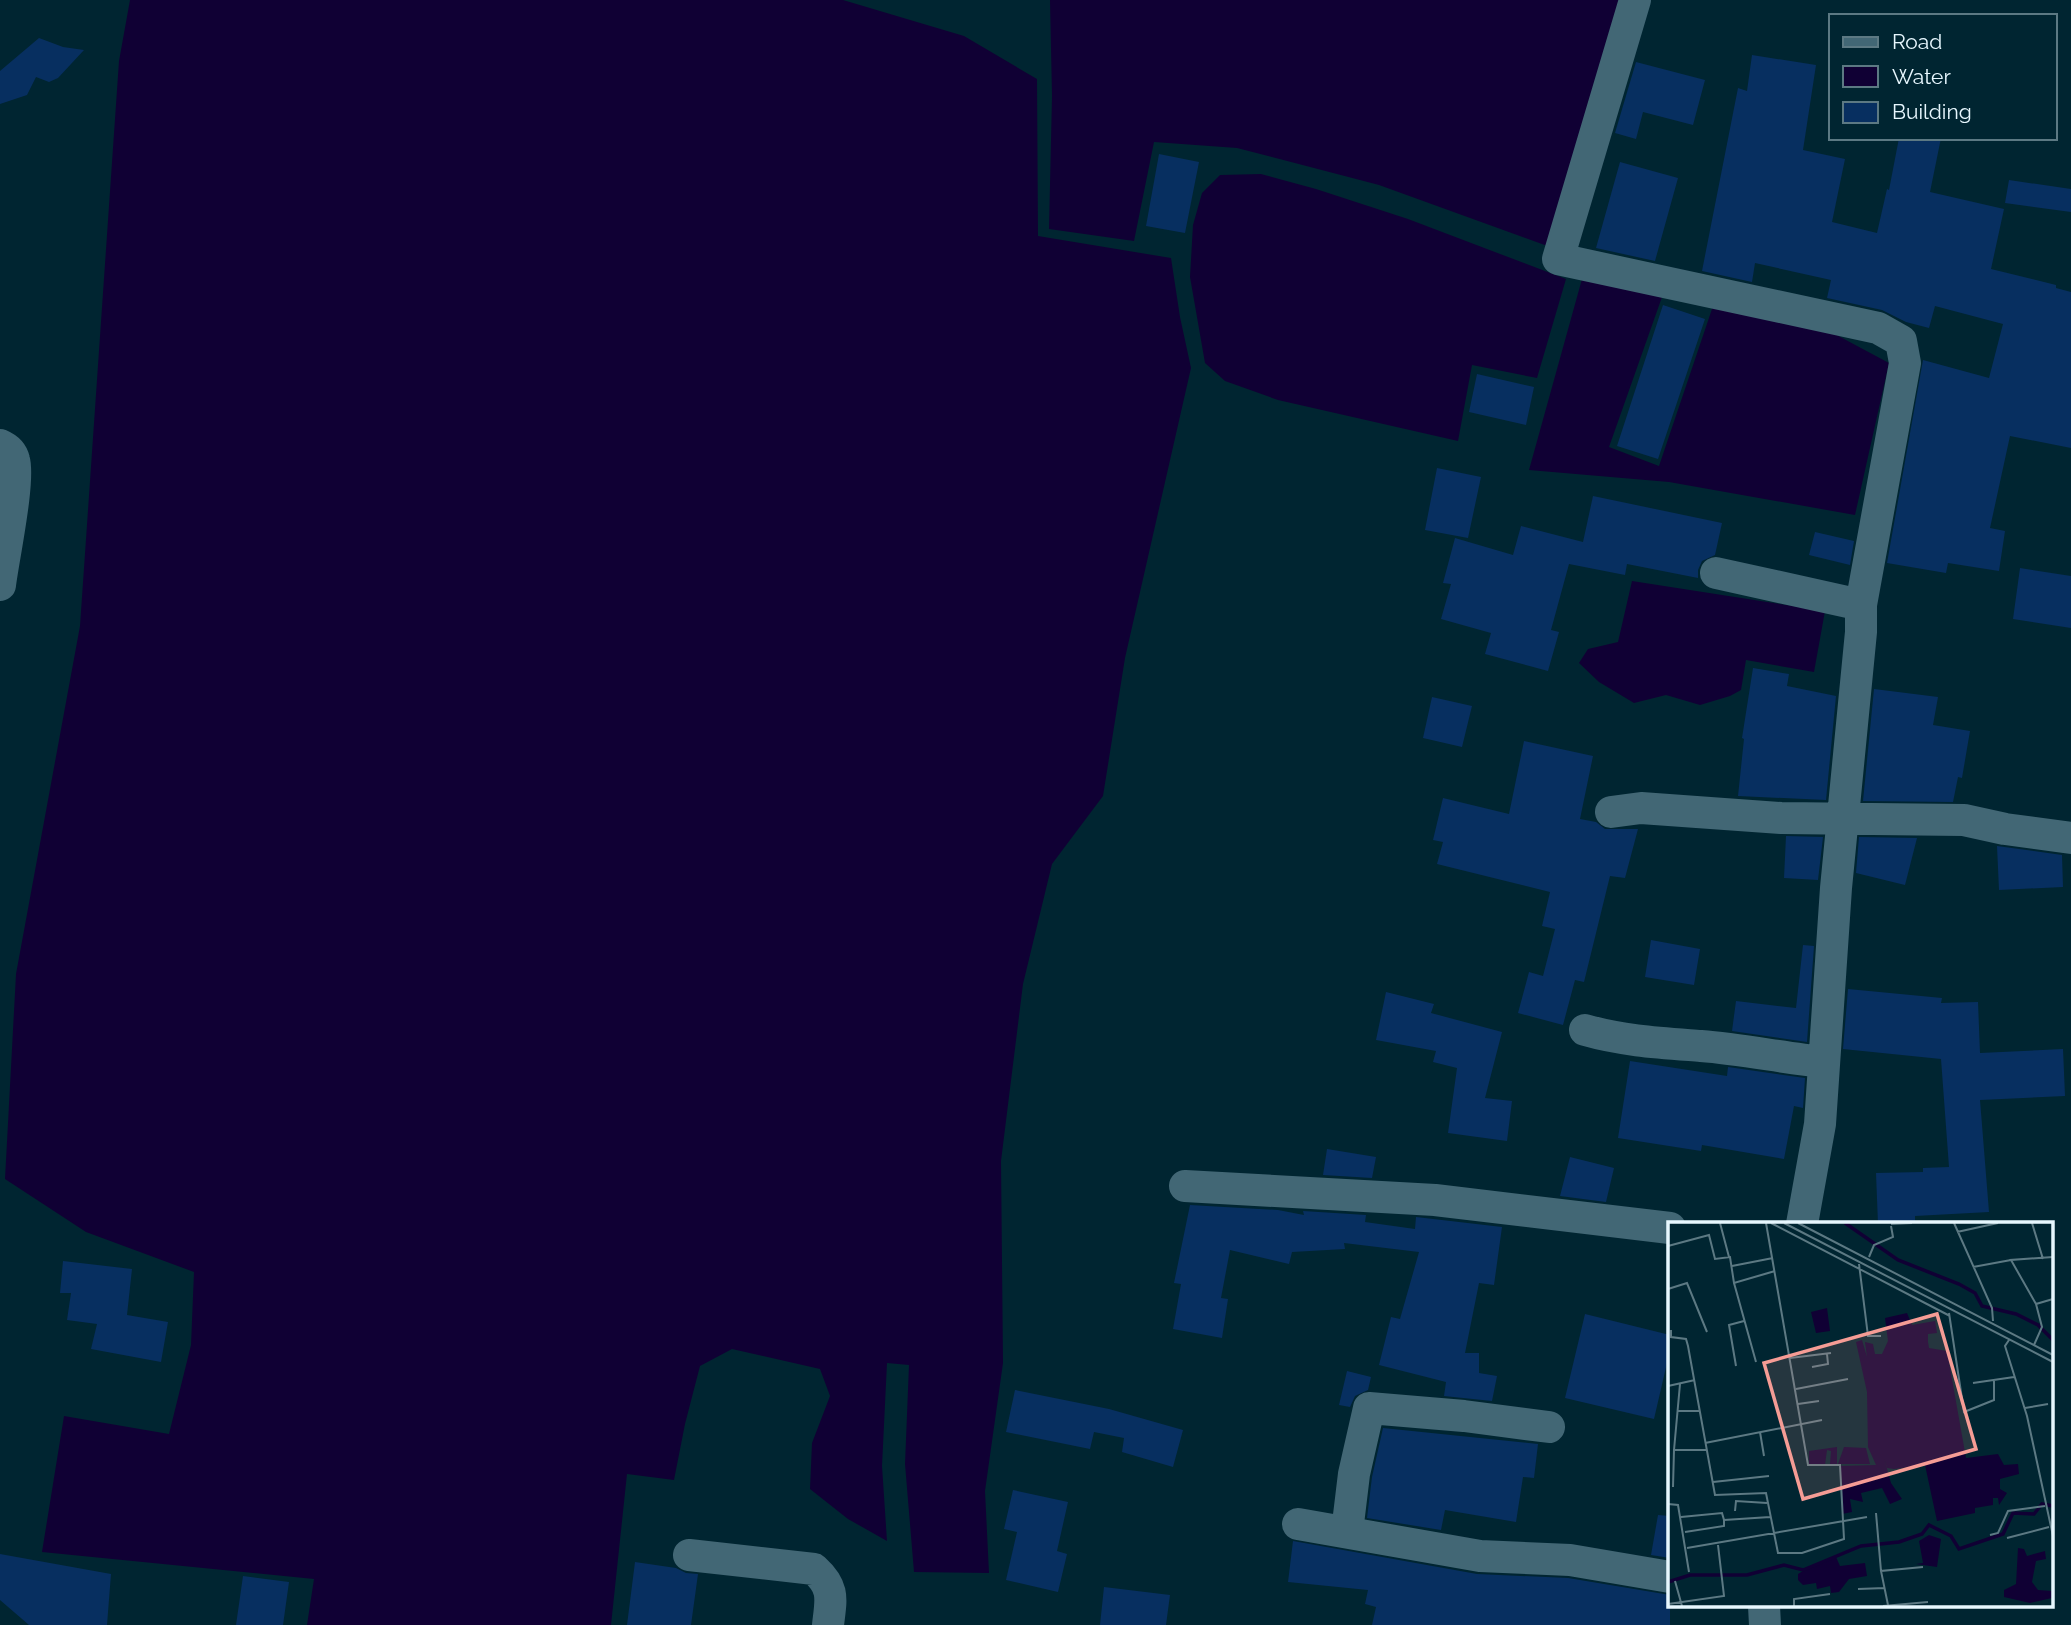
<svg xmlns="http://www.w3.org/2000/svg" width="2071" height="1625" font-family="Raleway,sans-serif">
<style>
.water{fill:#100034}
.building{fill:#072f60}
.lines{fill:none;stroke-linecap:round;stroke-linejoin:round}
.street{stroke:#426775;stroke-width:32}
.inset-river{fill:none;stroke:#100034;stroke-width:3.5}
.inset-road{fill:none;stroke:#5c7983;stroke-width:2}
.view{fill:#f59c95;fill-opacity:0.15;stroke:#f59c95;stroke-width:3.5}
.inset-edge{fill:none;stroke:#e7f7fe;stroke-width:3.5}
</style>
<rect width="100%" height="100%" fill="#002531"/>
<path class="water" d="M130,0h713l121,36 73,43 1,157 133,22 9,59 11,51 -66,290 -22,138 -51,68 -29,120 -22,177 2,202 -18,128 4,82 -75,-1 -9,-108 4,-99 -22,-2 -5,103 5,75 -39,-22 -38,-30 2,-46 18,-47 -10,-27 -88,-20 -32,17 -15,58 -11,56 -47,-6 -16,151h-304l7,-46 -272,-27 22,-136 105,18 22,-89 3,-73 -108,-40 -81,-53 11,-205 64,-348 39,-565z
M1050,0h574l-71,248 -174,-63 -142,-37 -83,-6 -20,99 -85,-12 3,-133z
M1261,174l55,15 92,30 158,60 -29,99 -65,-13 -14,76 -180,-41 -53,-19 -20,-18 -15,-86 3,-52 9,-32 18,-18z
M1582,279l80,18 -53,150 50,19 54,-160 118,26 58,31 -34,152 -186,-33 -140,-12z
M1632,581l193,30 -11,61 -68,-12 -5,30 -11,6 -30,9 -34,-10 -32,8 -35,-21 -20,-19 9,-14 30,-7z"/>
<path class="building" d="M39,38l24,9 21,3 -26,28 -9,4 -13,-5 -9,18 -27,9v-33z
M1752,55l64,10 -13,85 42,9 -13,63 45,11 10,-44 2,1 10,-52h42l-11,54 74,17 -13,60 65,16v3l15,4v156l-61,-12 -20,92 15,3 -6,40 -51,-8 -2,10 -59,-10 36,-203 66,18 14,-54 -68,-18 -6,22 -23,-6 -24,-12 -55,-12 4,-18 -76,-17 -3,19 -50,-11 36,-183 9,3z
M1636,62l69,18 -12,45 -50,-13 -7,27 -21,-6z
M1159,154l40,8 -14,71 -39,-7z
M1620,162l58,16 -23,83 -59,-13z
M2009,180l62,9v23l-66,-9z
M1663,305l42,14 -47,140 -41,-13z
M1477,374l57,13 -8,38 -57,-13z
M1437,468l44,9 -13,61 -43,-8z
M1593,496l129,27 -7,32 -13,6 -4,9v8l-71,-14 -2,11 -56,-11 -18,66 8,2 -11,39 -63,-17 6,-21 -50,-14 10,-35 -8,-1 12,-45 58,17 8,-29 62,16z
M1815,532l39,9 -4,24 -41,-10z
M2020,568l51,8v52l-58,-9z
M1753,668l36,6 -2,12 49,10 -10,104 -88,-4 6,-57 -2,-1z
M1874,689l64,8 -5,28 37,6 -8,47 -4,-1 -5,25 -90,-1z
M1432,697l40,9 -10,41 -39,-9z
M1524,741l69,15 -13,63 16,3 9,7h33l-13,49 -15,-2 -26,106 -9,-2 -12,45 -45,-12 11,-41 14,4 12,-47 -13,-3 8,-34 -113,-28 6,-22 -10,-2 10,-42 66,16z
M1786,836l37,1 -5,43 -34,-2z
M1859,837l58,1 -12,47 -49,-12z
M1997,846l65,9 1,32 -64,3z
M1651,940l49,9 -6,36 -49,-8z
M1803,945l11,1 -7,96 -75,-11 4,-30 60,7z
M1848,989l94,9 -1,5 37,-1 2,51 83,-4 2,47 -85,4 9,112 -74,4v8h-37l-2,-51 47,-1v-4l26,-1 -8,-108 -98,-10z
M1386,992l48,12 -3,9 71,19 -17,66 27,3 -5,40 -59,-8 9,-65 -24,-6 3,-11 -60,-11z
M1630,1061l97,15 1,-9 77,11 -2,30 -9,-2 -10,53 -82,-14 -1,6 -83,-13z
M1327,1149l49,8 -4,21 -49,-3z
M1570,1157l44,11 -8,34 -46,-6z
M1190,1205l88,5 26,5 -1,-4 63,4 -1,7 50,7 1,-12 86,10 -8,58 -15,-2 -14,70h14v20l18,3 -5,25 -48,-5 2,-14 -67,-17 12,-48 9,2 19,-67 -75,-9 1,6 -53,3 -3,12 -59,-14 -9,48 7,1 -6,39 -49,-9 8,-45 -7,-1z
M63,1261l69,8 -5,46 41,7 -7,40 -70,-13 6,-25 -30,-4 4,-27h-11z
M1585,1314l85,21v15l-16,69 -89,-21z
M1347,1371l24,6 -3,13 -13,6 -5,11 -11,-2z
M1015,1390l94,19 74,21 -10,37 -51,-15 2,-14 -30,-6 -4,17 -84,-17z
M1383,1428l155,16 -4,34 -11,-1 -7,45 -71,-12 -4,20 -74,-12 5,-41z
M1013,1490l55,12 -11,49 10,3 -9,38 -52,-12 11,-48 -13,-3z
M1658,1515l12,1v42l-19,-3z
M1293,1541l184,33 91,4 102,17v30h-298l4,-18 -11,-3 3,-14 -80,-8z
M0,1554l111,20 -4,51h-78l-29,-25z
M635,1562l41,6 10,5 12,1 -7,51h-64z
M243,1576l46,6 -6,43h-47z
M1104,1587l66,8 -4,30h-66z"/>
<g class="lines">
<path class="street" d="M1635,0l-77,259 320,69 23,13 4,22 -44,242v27l-25,256 -16,236 -18,100
M0,445c7,3 12,7 14,15 6,20 -11,100 -14,125
M1716,573l145,32
M1611,812l30,-4 140,10 183,2 41,9 66,9
M1585,1030c38,11 77,13 116,16 41,3 82,12 123,16
M1185,1186l250,14 235,28
M1298,1524l182,32 90,4 100,17
M1347,1532l7,-58 15,-66 95,8 85,11
M689,1555l125,14c21,19 17,30 14,56
M1764,1606l1,19"/>
</g>
<g transform="translate(1668 1222)">
<rect width="385" height="385" fill="#002531"/>
<path d="M159,86l3,23 -14,2 -5,-21zM239,91l5,12 23,-4 2,12 -9,1v8l1,6 18,3 19,107 32,-4 6,11 14,-1 1,10 -19,5v10l7,4 -8,12 -1,-7h-5v7l-18,3v5l-38,8 -12,-56 -31,4 -7,-1 -3,-10 7,25 11,16 -12,5 -8,-16 -21,5 2,9 -13,-3 2,13 -10,2 -2,-48 36,-1 -8,-18 -1,-55 -11,-50 6,-2 5,17 -2,-15 8,2 2,10h7l6,-13 -3,-23zM169,225v17h-7l1,-13 -4,-1 -2,15 -16,-1v-13zM176,225l22,1 4,16h-32zM261,313l12,4 -4,28 -21,-3 7,-1 -4,-22zM350,326l6,1 3,7 18,-5 1,8 -10,2 -4,21 6,8 14,1v7l-22,5 -26,-6v-7l12,-6zM168,335l4,9 25,-3 2,13 -18,3 -10,13 -8,1 -1,-7 -13,3 -1,-6 -13,2 -5,-5v-6l13,-8z" fill="#100034"/>
<path class="inset-river" d="M177,1l53,37 61,24 16,9 7,13 34,8 22,11 15,15M0,360l22,-7h57l37,-10 19,5 58,-24 38,-4 23,-8 7,-9 22,11 8,13 44,-15 10,-21 21,1 8,-10 11,2"/>
<path class="inset-road" d="M52,1l9,34M103,1l179,93M116,1l269,139M130,1l255,132M286,1l38,85 1,13M364,1l11,36M223,2l21,-1M289,10l41,-9M0,24l41,-11 6,24 15,-2 4,26 41,-12M201,35l5,-12 19,-8 -2,-11M191,42l9,72h13M64,44l41,-8M305,45l38,-7M66,61l22,79M0,67l19,-6 20,49M368,82l-25,-44 42,-3M281,91l15,99 30,-12v-20M3,108v7l15,2 2,7 27,149 51,-2 12,60h24l42,-14 -4,-74h-32l-42,-242M341,118l-4,6 22,70 26,120M366,123l8,-18 -6,-23 17,-5M122,136l41,-5M68,144l-7,-41 15,-4M144,145l16,-3 -1,-10M305,161l41,-6M0,164l27,-6M128,167l52,-10M130,182l21,-3M357,186l23,-4M9,189h22M92,210l4,24M37,221l117,-23M6,228l6,-66M45,260l56,-6M5,265l1,-37h33M0,282l10,1 11,67M67,289l1,-10 31,2M208,291l5,58M13,295l41,-4 2,7v6l-39,6M56,298l46,-3M322,313l8,-2 10,-22 37,-5M339,316l42,-11M19,326l180,-31M7,359l7,25M190,367l27,-1M0,382l56,-8 -6,-51M220,383l-7,-34 42,-4M126,384v-7l36,-5M215,384l45,-4"/>
<path class="view" d="M269,92l39,135 -173,50 -39,-136z"/>
<rect width="385" height="385" class="inset-edge"/>
</g>
<rect x="1829" y="14" width="228" height="126" fill="#002531" stroke="#5c7983" stroke-width="2"/>
<rect x="1843" y="37" width="35" height="10" fill="#426775" stroke="#5c7983" stroke-width="2"/>
<text x="1892" y="49" font-size="21" fill="#e7f7fe">Road</text>
<rect x="1843" y="66" width="35" height="21" fill="#100034" stroke="#5c7983" stroke-width="2"/>
<text x="1892" y="84" font-size="21" fill="#e7f7fe">Water</text>
<rect x="1843" y="102" width="35" height="21" fill="#072f60" stroke="#5c7983" stroke-width="2"/>
<text x="1892" y="119" font-size="21" fill="#e7f7fe">Building</text>
</svg>
